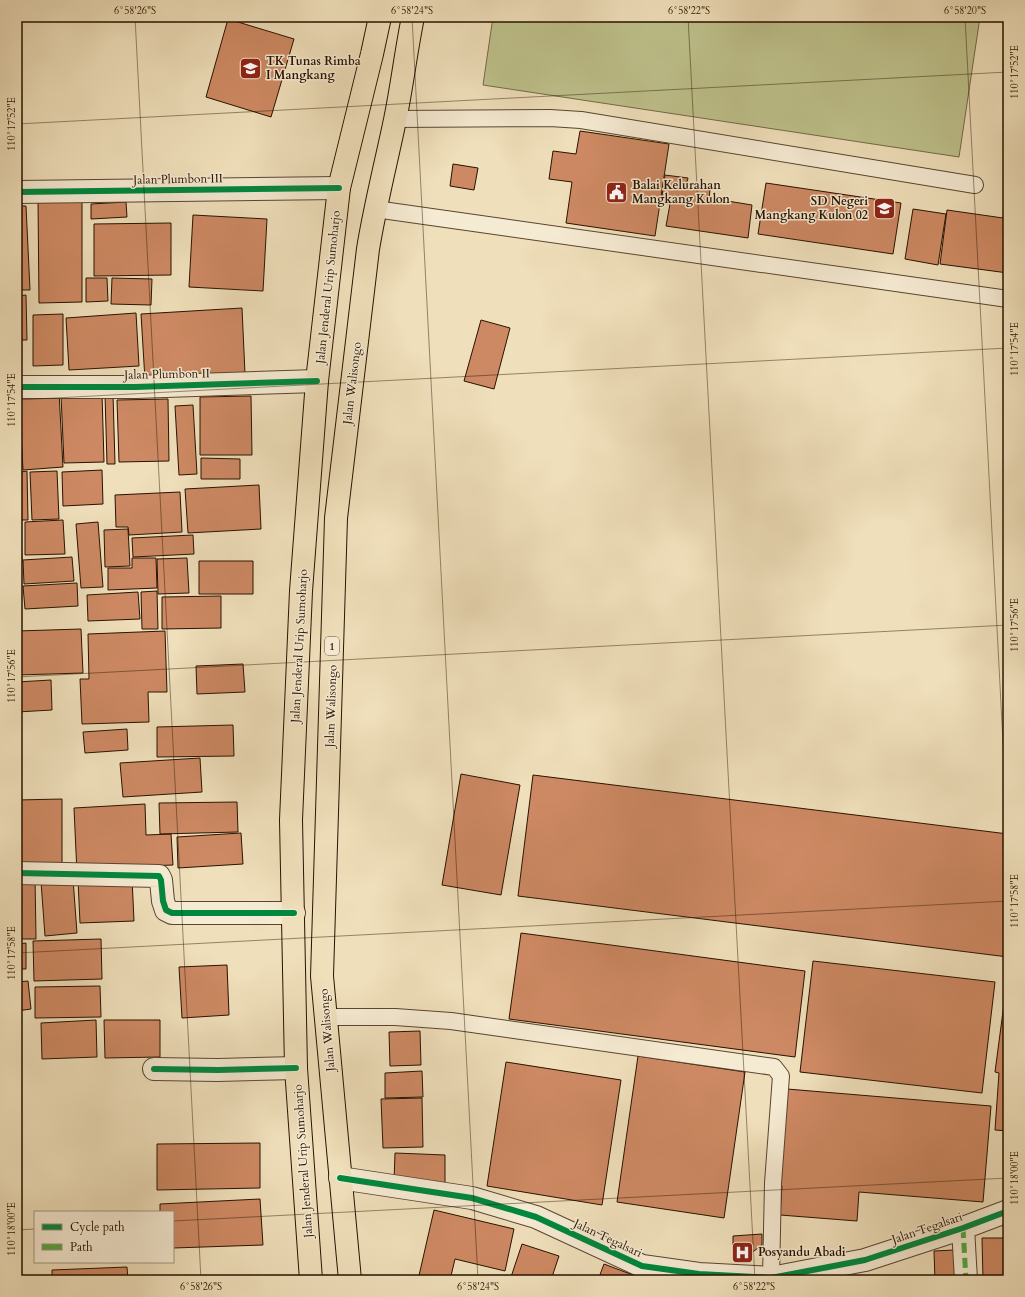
<svg xmlns="http://www.w3.org/2000/svg" width="1025" height="1297" font-family="Cardo,serif">
<style>
.green{fill:#bec18c;stroke:#736a46}
.building{fill:#cd8963;stroke:#281201}
.lines{fill:none;stroke-linecap:round;stroke-linejoin:round}
.lane-casing{stroke:#5a452f;stroke-width:18}
.street-casing{stroke:#5a452f;stroke-width:24}
.highway-casing{stroke:#281201;stroke-width:24}
.lane{stroke:#f5ead2;stroke-width:16}
.street{stroke:#f5ead2;stroke-width:22}
.highway{stroke:#efdfba;stroke-width:22}
.quiet{stroke:#53a840;stroke-width:5;stroke-dasharray:10 5;stroke-linecap:butt}
.cycleway-casing{stroke:#f5ead2;stroke-width:8}
.cycleway{stroke:#00873e;stroke-width:6}
.ticks{fill:none;stroke:#281201;stroke-width:1;stroke-opacity:0.45}
.labels{text-anchor:middle;stroke-width:3;stroke-linejoin:round;paint-order:stroke}
.shield{fill:#f5ead2;stroke:#665340;stroke-width:1}
.shield-label{font-size:11px;font-weight:bold;fill:#281201}
.poi-label{font-size:12px;font-weight:bold;fill:#281201;stroke:#f5ead2;text-anchor:start}
.street-label{font-size:12px;fill:#281201;stroke:#f5ead2}
.neatline{fill:none;stroke:#281201;stroke-width:1.5}
.ticks-label{font-size:10px;text-anchor:middle;fill:#281201}
</style>
<rect width="100%" height="100%" fill="#efdfba"/>
<filter id="stains"><feTurbulence type="fractalNoise" baseFrequency=".005" numOctaves="4"/><feColorMatrix values="0 0 0 0 .2 0 0 0 0 .09 0 0 0 0 .02 0 0 0 .5 -.17"/></filter>
<radialGradient id="worn" r=".72"><stop offset=".6" stop-color="#630" stop-opacity="0"/><stop offset="1" stop-color="#630" stop-opacity=".3"/></radialGradient>
<path class="green" d="M493,17h487l-21,140 -476,-72z"/>
<path class="building" d="M228,19l66,20 -23,78 -65,-20z
M580,131l89,13 -14,92 -89,-13 6,-41 -23,-3 4,-28 23,3z
M453,164l25,4 -4,22 -24,-4z
M665,175l23,3 -2,9 24,3 -1,8 43,7 -4,33 -82,-12 4,-22 -9,-1z
M766,183l135,20 -8,51 -135,-20z
M1006,193h2v80l-68,-9 7,-54 56,8z
M38,201h44v101l-43,1z
M126,202l1,15 -36,2v-15z
M17,206h9l4,84h-13z
M913,209l33,5 -8,51 -33,-6z
M193,215l74,4 -4,72 -74,-4z
M171,223v52l-77,1v-52z
M86,278h21l1,23 -22,1z
M112,278l40,1 -1,26 -40,-1z
M26,295l1,45h-10v-44z
M242,308l3,66 -100,6 -4,-66z
M136,313l3,53 -70,4 -3,-52z
M63,314v51l-30,1v-51z
M481,320l29,8 -16,61 -30,-8z
M59,392l4,75 -40,3 -4,-76z
M102,393l2,69 -40,1 -3,-68z
M105,394h8l2,70h-8z
M251,396l1,59h-52v-58z
M168,399l1,62 -50,1 -2,-62z
M17,404h2l3,57h-5z
M193,405l4,69 -18,1 -4,-69z
M201,458l39,1v20h-39z
M17,466h4v6l6,-1 1,49h-11z
M102,470l1,34 -40,2 -1,-34z
M57,471l2,48 -27,1 -2,-48z
M259,485l2,44 -73,4 -3,-44z
M180,492l2,40 -53,3 -1,-8h-12l-1,-32z
M63,520l2,34 -40,1v-33z
M98,522l5,65 -22,1 -5,-64z
M17,523h4l1,41h-5z
M128,529l2,37 -25,1 -1,-37z
M193,535l1,19 -61,3 -1,-19z
M72,557l2,24 -50,3 -1,-24z
M132,558h24l1,30 -49,2v-22h24z
M187,558l2,35 -31,1 -1,-35z
M199,561h54v33h-54z
M17,574l2,31h-2z
M77,583l1,23 -53,3 -2,-23z
M157,591l1,38h-16l-1,-37z
M138,592l2,27 -52,2 -1,-26z
M221,596v32l-59,1v-32z
M81,629l2,44 -66,2v-44z
M165,631l2,61h-19l1,30 -67,2 -2,-45h9l-1,-45z
M243,664l2,28 -48,2 -1,-28z
M51,680l1,30 -35,2v-30z
M233,725l1,31 -77,1v-30z
M127,729l1,21 -43,3 -2,-21z
M200,758l2,34 -79,5 -3,-34z
M461,774l59,11 -19,110 -59,-10z
M533,775l475,59v123l-490,-61z
M62,799v67h-45v-66z
M237,802l1,30 -78,2 -1,-31z
M145,804l1,31 25,-1 2,31 -26,1 -70,8 -3,-66z
M241,833l2,31 -65,4 -1,-31z
M17,877h18l1,62h-19z
M132,878l2,43 -54,2 -2,-43z
M73,879l4,54 -32,3 -4,-54z
M521,933l284,38 -10,86 -286,-38z
M101,939l1,40 -68,2 -1,-40z
M26,943v26h-9v-25z
M813,961l182,21 -13,111 -182,-21z
M227,965l2,50 -47,3 -3,-51z
M28,981l3,28 -14,2v-29z
M1007,981h1v150l-13,-1 4,-57 -4,-1z
M100,986l1,31 -66,1v-31z
M96,1020l1,37 -55,2 -1,-36z
M104,1020h56v37l-55,1z
M420,1031l1,34 -31,1 -1,-34z
M638,1056l107,16 -21,146 -107,-16z
M506,1062l115,18 -19,125 -115,-19z
M422,1071l1,26 -38,1v-25z
M787,1089l204,17 -8,96 -124,-10 -2,29 -77,-6 2,-29h-3z
M422,1098l1,49 -40,1 -2,-49z
M260,1143v45l-103,2v-46z
M395,1153l50,2v28l-51,-2z
M260,1199l3,46 -90,3v-36h-13v-8z
M434,1210l80,19 -9,42 -50,-12 -5,21h-32z
M762,1234v11l-20,15h-9v-24z
M982,1238h26v42h-25z
M522,1244l37,12 -8,24h-41z
M954,1250l1,30h-20l-1,-29z
M604,1264l29,11 -2,5h-33z
M127,1267l1,13h-76v-10z
M639,1272l18,8h-21z"/>
<g class="lines">
<defs>
<path id="lane" d="M395,119l155,-1 31,2 394,65
M375,209l633,90
M326,1017h69l56,4 323,46 7,9 -8,107 -2,95"/>
<path id="street" d="M17,192l322,-4
M17,387h118l182,-6
M17,873l142,3 2,4 2,21 3,9 6,3h122
M154,1069l64,1 78,-2
M340,1178l132,20 64,19 106,49 57,8 72,4 94,-18 98,-32 45,-17
M963,1228l3,52"/>
<path id="highway" d="M311,1280l-15,-212 -5,-248 10,-229 16,-210 22,-193 33,-134 8,-37
M350,1280l-28,-304 14,-458 32,-269c7,-43 18,-86 27,-129 7,-34 11,-69 18,-103"/>
</defs>
<use href="#lane" class="lane-casing"/>
<use href="#street" class="street-casing"/>
<use href="#highway" class="highway-casing"/>
<use href="#lane" class="lane"/>
<use href="#street" class="street"/>
<use href="#highway" class="highway"/>
<path class="quiet" d="M963,1228l3,52"/>
<defs>
<path id="cycleway" d="M17,192l322,-4
M17,387h118l182,-6
M17,873l142,3 2,4 2,21 3,9 6,3h122
M154,1069l64,1 78,-2
M340,1178l132,20 64,19 106,49 57,8 72,4 94,-18 98,-32 45,-17"/>
</defs>
<use href="#cycleway" class="cycleway-casing"/>
<use href="#cycleway" class="cycleway"/>
</g>
<path class="ticks" d="M135,17l66,1263M412,17l66,1263M688,17l67,1263M965,17l43,821M17,124l991,-52M17,400l991,-52M17,677l991,-52M17,953l991,-52M173,1221l835,-43M17,1230l18,-1"/>
<defs>
<symbol id="school-square" viewBox="-11 -11 22 22"><rect x="-9" y="-9" width="18" height="18" rx="4" fill="#8f2418" stroke="#f5ead2"/><path d="M0-5L7-2L0 1L-7-2ZM-4 1L0 2.5L4 1V4Q0 6-4 4Z" fill="#fff"/></symbol>
<symbol id="civic-square" viewBox="-11 -11 22 22"><rect x="-9" y="-9" width="18" height="18" rx="4" fill="#8f2418" stroke="#f5ead2"/><path d="M-.6-6.5H3V-4.5H.6V-3L4-1V1h2V6H-6V1h2V-1L-.6-3ZM-1.2 2.5V6h2.4V2.5Z" fill="#fff"/></symbol>
<symbol id="hospital-square" viewBox="-11 -11 22 22"><rect x="-9" y="-9" width="18" height="18" rx="4" fill="#8f2418" stroke="#f5ead2"/><path d="M-5-5h3v3.5h4V-5h3V5h-3V1.5h-4V5h-3Z" fill="#fff"/></symbol>
</defs>
<g fill-rule="evenodd">
<use href="#school-square" x="238" y="56" width="25" height="25"/>
<use href="#civic-square" x="604" y="180" width="25" height="25"/>
<use href="#school-square" x="872" y="196" width="25" height="25"/>
<use href="#hospital-square" x="730" y="1240" width="25" height="25"/>
</g>
<g class="labels">
<rect class="shield" x="325" y="637" width="14" height="18" rx="3"/>
<g class="shield-label">
<text x="332" y="650">1</text>
</g>
<g class="poi-label">
<text x="266" y="65">TK Tunas Rimba<tspan x="266" dy="14">I Mangkang</tspan></text>
<text x="632" y="189">Balai Kelurahan<tspan x="632" dy="14">Mangkang Kulon</tspan></text>
<text x="868" y="205" text-anchor="end">SD Negeri<tspan x="868" dy="14">Mangkang Kulon 02</tspan></text>
<text x="758" y="1256">Posyandu Abadi</text>
</g>
<g class="street-label">
<text transform="translate(178 179) rotate(-1)" y="4">Jalan Plumbon III</text>
<text transform="translate(328 287) rotate(-84)" y="4">Jalan Jenderal Urip Sumoharjo</text>
<text transform="translate(167 374) rotate(-1)" y="4">Jalan Plumbon II</text>
<text transform="translate(352 383) rotate(-83)" y="4">Jalan Walisongo</text>
<text transform="translate(299 646) rotate(-87)" y="4">Jalan Jenderal Urip Sumoharjo</text>
<text transform="translate(331 706) rotate(-88)" y="4">Jalan Walisongo</text>
<text transform="translate(327 1030) rotate(-95)" y="4">Jalan Walisongo</text>
<text transform="translate(303 1161) rotate(-94)" y="4">Jalan Jenderal Urip Sumoharjo</text>
<text transform="translate(927 1228) rotate(-19)" y="4">Jalan Tegalsari</text>
<text transform="translate(608 1238) rotate(25)" y="4">Jalan Tegalsari</text>
</g>
</g>
<rect width="1025" height="1297" fill="none" stroke="#efdfba" stroke-width="44"/>
<rect x="34" y="1211" width="140" height="52" fill="#f5ead2" stroke="#a3947e"/>
<rect x="42" y="1224" width="20" height="6" fill="#00873e" stroke="#a3947e"/>
<text x="70" y="1231" font-size="12" fill="#281201">Cycle path</text>
<rect x="42" y="1244" width="20" height="6" fill="#53a840" stroke="#a3947e"/>
<text x="70" y="1251" font-size="12" fill="#281201">Path</text>
<rect x="22" y="22" width="981" height="1253" class="neatline"/>
<g class="ticks-label">
<text x="135" y="14">6°58'26"S</text>
<text x="412" y="14">6°58'24"S</text>
<text x="689" y="14">6°58'22"S</text>
<text x="965" y="14">6°58'20"S</text>
<text transform="translate(1014 72) rotate(-90)" y="4">110°17'52"E</text>
<text transform="translate(11 124) rotate(-90)" y="4">110°17'52"E</text>
<text transform="translate(1014 349) rotate(-90)" y="4">110°17'54"E</text>
<text transform="translate(11 400) rotate(-90)" y="4">110°17'54"E</text>
<text transform="translate(1014 625) rotate(-90)" y="4">110°17'56"E</text>
<text transform="translate(11 676) rotate(-90)" y="4">110°17'56"E</text>
<text transform="translate(1014 901) rotate(-90)" y="4">110°17'58"E</text>
<text transform="translate(11 953) rotate(-90)" y="4">110°17'58"E</text>
<text transform="translate(1014 1178) rotate(-90)" y="4">110°18'00"E</text>
<text transform="translate(11 1229) rotate(-90)" y="4">110°18'00"E</text>
<text x="201" y="1290">6°58'26"S</text>
<text x="478" y="1290">6°58'24"S</text>
<text x="754" y="1290">6°58'22"S</text>
</g>
<rect width="100%" height="100%" filter="url(#stains)"/>
<rect width="100%" height="100%" fill="url(#worn)"/>
</svg>
